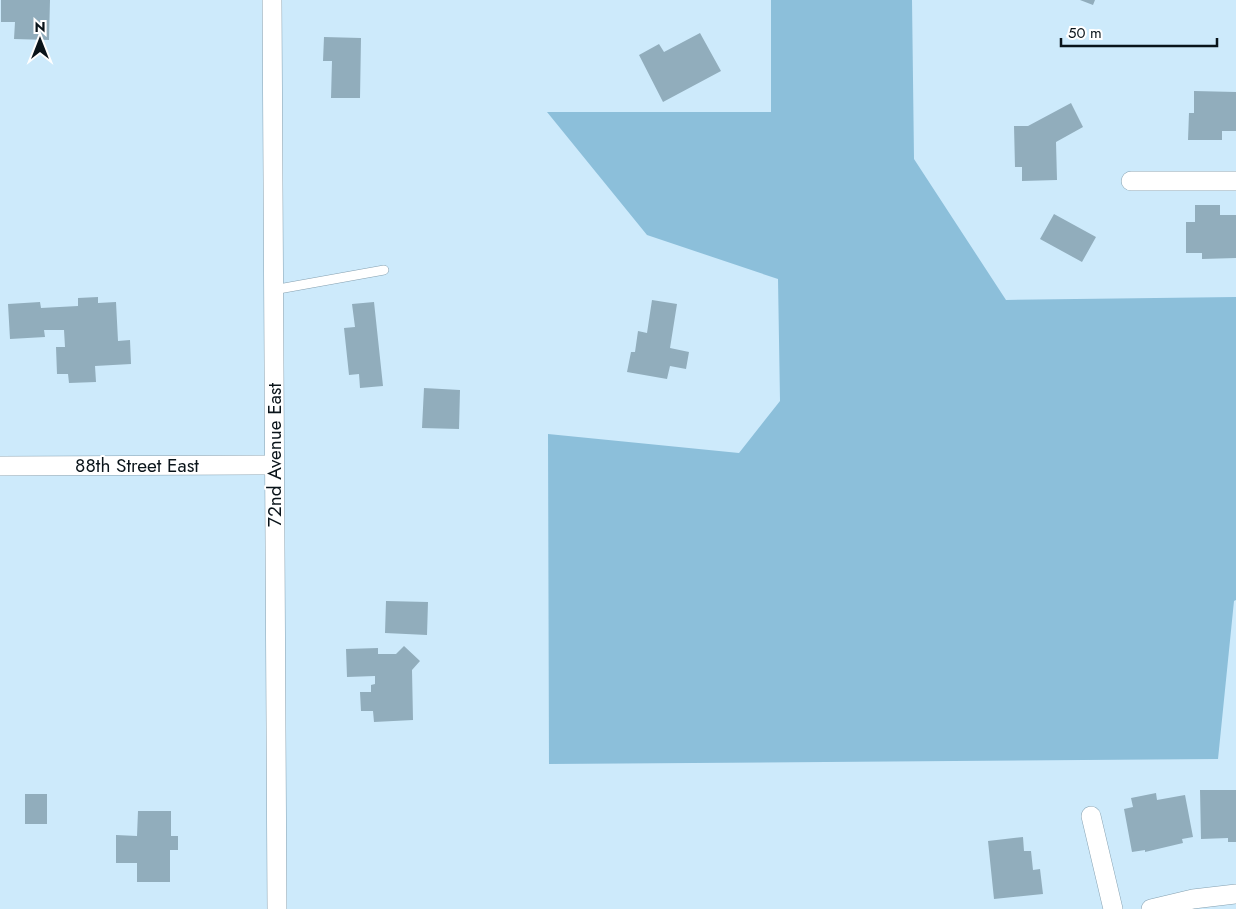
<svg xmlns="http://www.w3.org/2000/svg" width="1236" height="909" font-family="Jost,sans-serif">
	<rect width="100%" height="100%" fill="#cdeafb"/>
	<path fill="#8cbfda" d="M771 0H912L914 159 1006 300 1236 297V600L1234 601 1218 759 549 764 548 434 739 453 780 401 778 279 647 235 547 112H771Z"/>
	<path fill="#91adbc" d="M1 0H50L49 40 14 39 15 22H1Z
		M1080 0H1095L1093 5Z
		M700 33 721 71 663 102 639 55 659 44 664 52Z
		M324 37 361 38 360 98H331L332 61H323Z
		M1194 91 1236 92V131H1222V140H1188L1189 113H1194Z
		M1071 103 1083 127 1056 142 1057 180 1022 181V167H1015L1014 126H1028Z
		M1195 205H1220V215H1236V258L1202 259V253H1186V222H1195Z
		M1054 214 1096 237 1082 262 1040 239Z
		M98 297V303L116 302 118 341 130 340 131 364 95 366 96 382 69 383 68 374H57L56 347H65L64 330H44L45 337 10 339 8 304 40 302 41 308 78 306V298Z
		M652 300 677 304 670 348 689 352 686 369 670 366 667 379 627 372 631 352H635L638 331 647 333Z
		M374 302 383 386 360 388 359 374 349 375 344 328 355 327 352 304Z
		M424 388 460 390 459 429 422 428Z
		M386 601 428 602 427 635 385 633Z
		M404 646 420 661 412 670 413 720 374 722 373 711H361L360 692H371V685L375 684V676L347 677 346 649 378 648V654H396Z
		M1200 790H1236V842H1228V838L1201 839Z
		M1156 793 1157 800 1185 795 1193 837 1182 839 1183 843 1145 852V850L1132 852 1124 809 1133 807 1131 798Z
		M25 794H47V824H25Z
		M138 811H171V836H178V850H170V882H137V863H116V835L137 836Z
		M1023 837 1024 851H1031L1033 870 1040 869 1043 894 994 899 988 841Z"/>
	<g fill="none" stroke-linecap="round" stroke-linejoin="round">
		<defs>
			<path id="service" d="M273 290 384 270"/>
			<path id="minor" d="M272 0 277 909
				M1131 181H1236
				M0 466 274 465
				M1091 816 1113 909
				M1151 909 1193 899 1236 894"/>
		</defs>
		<use href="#service" stroke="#85a0b0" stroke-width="10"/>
		<use href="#minor" stroke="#85a0b0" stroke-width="20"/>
		<use href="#service" stroke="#fff" stroke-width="9"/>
		<use href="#minor" stroke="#fff" stroke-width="19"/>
	</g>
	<g text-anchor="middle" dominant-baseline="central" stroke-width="4" stroke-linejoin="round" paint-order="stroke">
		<g font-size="19" fill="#0a141a" stroke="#fff">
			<text transform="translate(274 455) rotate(-90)">72nd Avenue East</text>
			<text x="137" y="465">88th Street East</text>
		</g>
	</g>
	<g transform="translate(40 40)" stroke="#ffffff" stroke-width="4" paint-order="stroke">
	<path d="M0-4L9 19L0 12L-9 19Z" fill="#0a141a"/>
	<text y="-8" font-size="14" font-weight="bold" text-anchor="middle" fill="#0a141a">N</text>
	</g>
	<path d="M1061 38v8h156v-8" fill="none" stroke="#0a141a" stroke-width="2.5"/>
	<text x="1068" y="38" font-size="15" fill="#0a141a" stroke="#ffffff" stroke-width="4" paint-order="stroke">50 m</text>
</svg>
